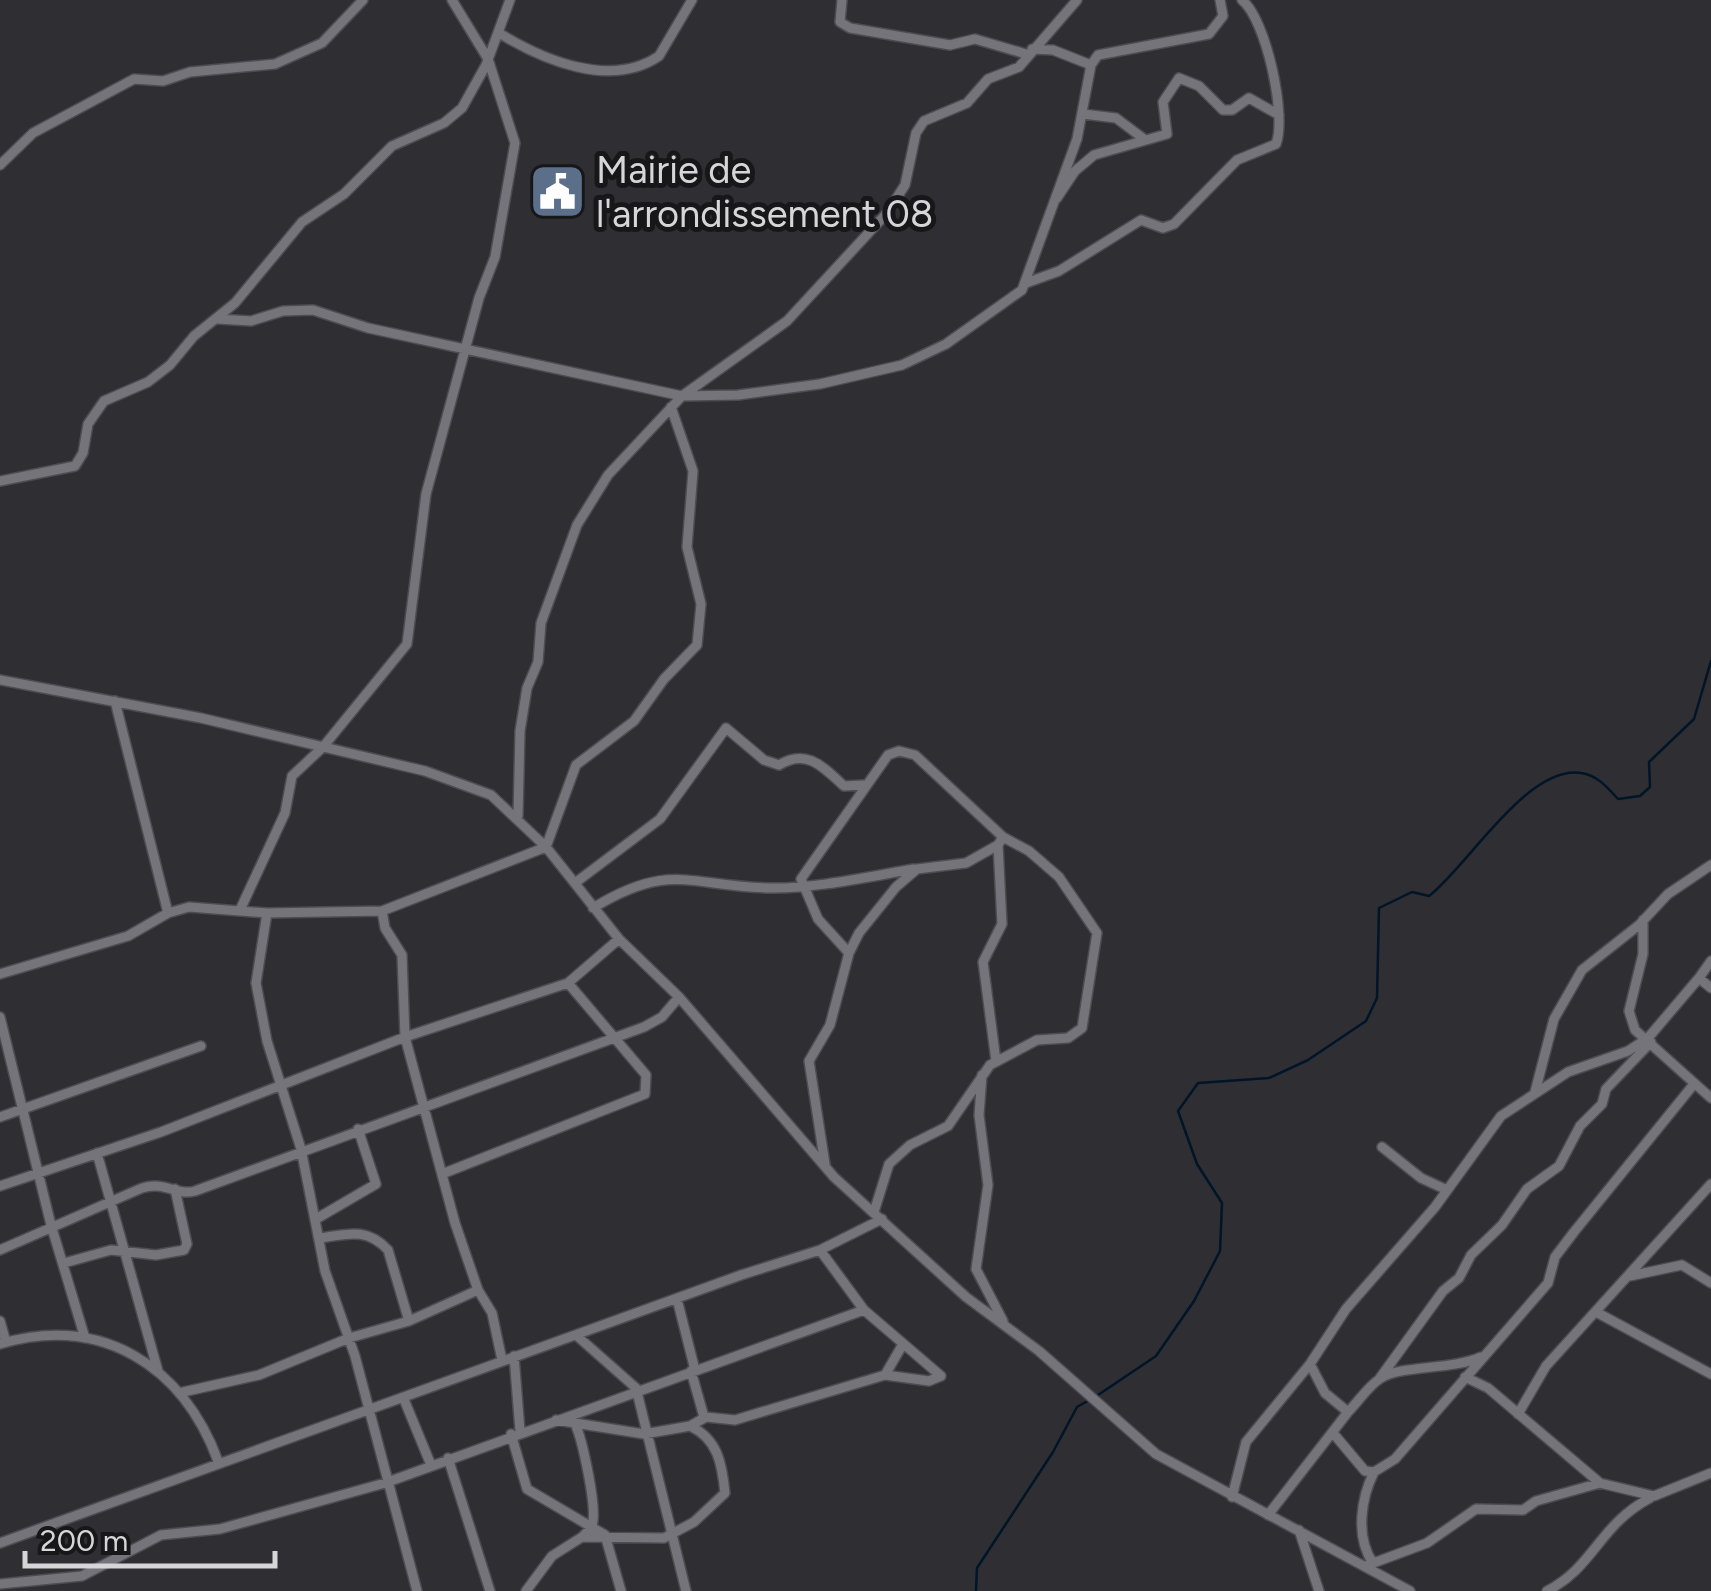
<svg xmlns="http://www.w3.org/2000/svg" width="1711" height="1591" font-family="Figtree,sans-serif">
	<rect width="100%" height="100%" fill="#2f2e33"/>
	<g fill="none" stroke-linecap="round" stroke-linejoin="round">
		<path stroke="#001528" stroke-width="2.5" d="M1098 1395 1156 1356 1194 1301 1220 1251 1222 1203 1197 1164 1178 1111 1198 1083 1269 1078 1308 1060 1366 1021 1377 998 1379 908 1412 892 1429 896C1468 866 1527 765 1581 773 1597 775 1607 787 1618 799L1640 796 1650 787 1649 762 1694 719 1711 661
			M976 1591 977 1568 1053 1452 1077 1407 1091 1399"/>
		<defs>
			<path id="minor" d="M842 0 840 22 850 28 950 45 975 39 1026 54
				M499 33C543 60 611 89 659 56L692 0
				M1032 49 1053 50 1091 65
				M1083 114 1116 118 1144 139
				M0 165 33 133 134 79 163 81 190 72 275 64 322 43 363 0
				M1057 198 1075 171 1094 155 1167 134 1163 102 1179 78 1199 86 1223 110H1232L1249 98 1279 115
				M1026 283 1059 271 1141 220 1163 228 1174 224 1237 160 1276 144C1287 116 1266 19 1242 0
				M218 319 251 321 283 311 313 310 368 328 682 396 738 395 820 384 902 365 946 344 1022 290 1077 139 1091 65 1098 55 1209 34 1223 16 1220 0
				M0 481 75 466 83 453 88 424 104 401 148 382 170 365 194 336 235 303 302 222 344 194 392 146 444 123 462 108 486 65 510 0
				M0 680 201 718 425 771 491 795 546 847 619 939 679 997 834 1177 966 1297 1039 1351 1156 1454 1410 1591
				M115 701 168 913
				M518 816 520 731 527 688 538 662 541 623 577 525 608 475 682 396 787 321 887 213 905 185 916 133 924 121 967 103 988 79 1019 67 1077 0
				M575 883 660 819 726 728 764 760 779 765C807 748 823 767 844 786L863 785
				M593 908C670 861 689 886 770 888 813 889 872 876 914 869
				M240 910 285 813 292 776 323 747 407 644 426 494 479 298 495 257 515 143 488 59 452 0
				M382 911 267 913 256 983 267 1041 301 1149 325 1271 355 1356 417 1591
				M1643 920V954L1629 1011 1635 1030 1711 1098
				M849 953 818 919 801 879 888 755 899 751 915 755 1003 837 1029 851 1059 877 1097 933 1082 1028 1068 1038 1037 1040 990 1065 948 1126 910 1145 889 1164 874 1212
				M0 974 128 936 168 913 189 907 267 913
				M1699 978 1711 961
				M0 1017 51 1225 85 1338
				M996 1061 983 962 1002 924 998 845
				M982 1075 979 1115 988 1185 976 1269 1003 1321
				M1535 1092 1554 1019 1582 970 1639 925 1668 894 1711 865
				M0 1117 201 1046
				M1382 1147 1421 1178 1447 1190
				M97 1153 158 1371
				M825 1164 809 1061 830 1025 849 953 859 933 896 887 917 869 966 863 998 845 1003 837
				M442 1174 645 1094 646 1075 568 983
				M0 1186 161 1132 405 1037 568 983 619 939
				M316 1219 376 1184 358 1129
				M320 1238C347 1234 367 1227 388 1250L409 1321
				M0 1250 142 1188C166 1181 176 1196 195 1191L644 1027 662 1017 679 997
				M820 1250 864 1310 941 1376 929 1381 885 1375
				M64 1263 111 1250 156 1255 184 1250 187 1244 175 1189
				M1630 1276 1682 1265 1711 1283
				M677 1299 695 1370
				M1596 1312 1711 1374
				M0 1321 6 1342
				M576 1335 636 1388 686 1591
				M0 1344C102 1314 183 1366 218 1461
				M514 1356 520 1431
				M502 1360 492 1313 478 1290 455 1223 405 1037 402 955 385 928 382 911 546 847 576 765 634 721 664 679 697 645 701 604 687 547 693 471 671 407
				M691 1371 704 1417
				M1465 1377 1488 1388 1600 1483
				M1380 1378 1443 1291 1459 1278 1471 1255 1502 1225 1527 1189 1559 1166 1580 1126 1602 1104 1606 1089 1651 1042
				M183 1392 259 1375 349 1338 409 1321 478 1290
				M403 1397 431 1465
				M1348 1412C1359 1401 1368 1386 1381 1378 1402 1365 1451 1370 1481 1357
				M1518 1414 1546 1366 1711 1184
				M556 1420 644 1434 690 1426 706 1417 735 1420 885 1375 903 1344
				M575 1424C582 1438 598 1510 592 1525 590 1530 586 1533 582 1537
				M1333 1433 1365 1471 1374 1472 1395 1459 1548 1283 1555 1257 1574 1232 1694 1084
				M511 1434 527 1489 605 1535 621 1591
				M448 1458 490 1591
				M1232 1497 1246 1442 1310 1364 1346 1309 1435 1207 1501 1116 1568 1072 1628 1051 1648 1038 1699 978 1711 988
				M1268 1515 1348 1412 1325 1393 1310 1364
				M1299 1530 1319 1591
				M0 1543 741 1275 820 1250 882 1219
				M1373 1563C1355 1537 1361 1498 1374 1472
				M1368 1565 1427 1543 1476 1509 1523 1510 1536 1501 1600 1483 1654 1496 1711 1473
				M0 1584 82 1576 161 1535 220 1529 385 1483 864 1310
				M526 1591 552 1556 582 1537 664 1538 694 1522 725 1493C722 1464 718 1439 690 1426
				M1547 1591C1594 1567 1599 1525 1650 1498"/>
		</defs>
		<use href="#minor" stroke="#4d4c50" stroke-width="12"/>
		<use href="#minor" stroke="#75747a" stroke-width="9"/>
	</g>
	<defs>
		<symbol id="civic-square" viewBox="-11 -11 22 22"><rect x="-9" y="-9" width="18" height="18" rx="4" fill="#5c6f8a" stroke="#171719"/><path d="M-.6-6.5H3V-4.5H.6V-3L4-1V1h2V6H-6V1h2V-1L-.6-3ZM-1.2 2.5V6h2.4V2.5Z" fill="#fff"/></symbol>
	</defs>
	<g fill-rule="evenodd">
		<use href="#civic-square" x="526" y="160" width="63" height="63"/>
	</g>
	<g text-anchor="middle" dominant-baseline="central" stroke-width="10" stroke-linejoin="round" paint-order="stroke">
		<g font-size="38" fill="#d6d5d8" stroke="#171719" text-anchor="start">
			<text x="596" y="170">Mairie de<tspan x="596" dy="44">l'arrondissement 08</tspan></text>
		</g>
	</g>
	<path d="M25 1551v15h250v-15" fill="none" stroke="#d6d5d8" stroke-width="5"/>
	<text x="40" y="1551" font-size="30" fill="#d6d5d8" stroke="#171719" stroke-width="8" paint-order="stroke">200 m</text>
</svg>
